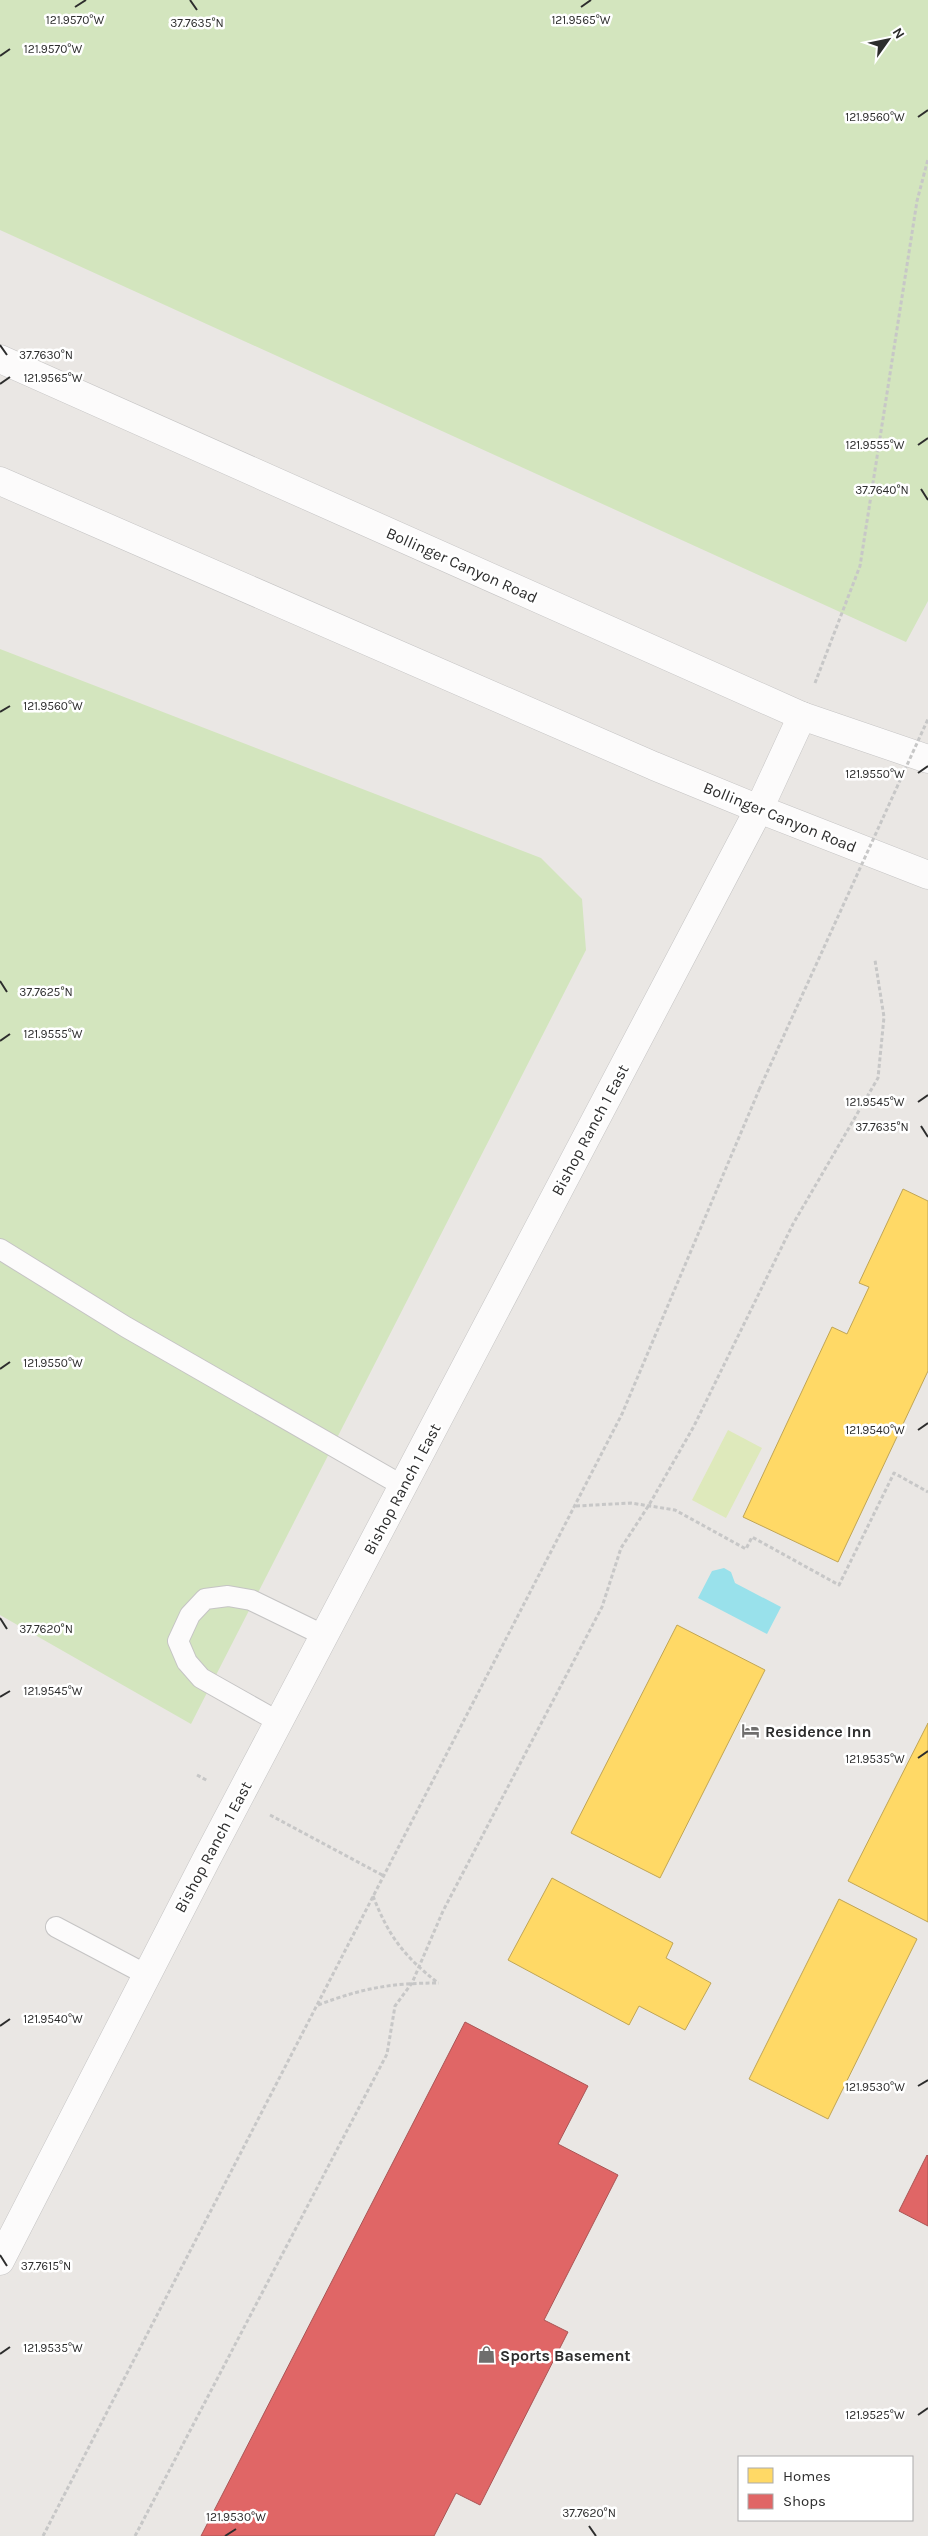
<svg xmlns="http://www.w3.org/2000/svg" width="928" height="2536" font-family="Karla,sans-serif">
	<rect width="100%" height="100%" fill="#eae7e4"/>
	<path fill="#d3e5be" d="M0 0H928V601L906 642 0 230Z
		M0 649 541 858 582 899 586 950 191 1724 0 1615Z"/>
	<path fill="#dee9bb" d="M728 1430 762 1448 726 1518 692 1500Z"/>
	<path fill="#99e1eb" d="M724 1568 731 1572 735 1583 781 1607 767 1634 698 1598 712 1571Z"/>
	<path fill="#ffd966" stroke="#c0a555" d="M903 1189 928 1201V1371L838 1562 743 1517 832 1327 847 1334 869 1287 859 1283Z
		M677 1625 765 1670 660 1878 571 1833Z
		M928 1723V1922L848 1881Z
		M552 1878 673 1943 666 1958 711 1983 685 2030 639 2006 629 2025 508 1960Z
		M839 1899 917 1939 828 2119 749 2079Z"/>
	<path fill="#e06666" stroke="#a55" d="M465 2022 588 2086 558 2144 618 2175 544 2320 568 2332 480 2505 456 2493 434 2536H201Z
		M927 2155 928 2156V2226L899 2211Z"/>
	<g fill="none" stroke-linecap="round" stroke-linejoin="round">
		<defs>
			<path id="service" d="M0 1249 126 1327 403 1486
				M279 1722 201 1678 187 1662 178 1641 190 1615 205 1599 228 1596 251 1600 325 1636
				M56 1927 147 1975"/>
			<path id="minor" d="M0 2261 206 1860 759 809 802 716"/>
			<path id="secondary" d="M0 359 802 716 928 759
				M0 481 654 766 759 809 928 875"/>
		</defs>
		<use href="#service" stroke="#c5c4c4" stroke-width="22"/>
		<use href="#minor" stroke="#c5c4c4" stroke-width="29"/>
		<use href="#secondary" stroke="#c5c4c4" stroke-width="29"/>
		<path stroke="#c7c7c7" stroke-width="3" stroke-dasharray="4 2.5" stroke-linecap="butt" d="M815 683 860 566 917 201 928 159
			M576 1506 631 1503 675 1510 746 1549 752 1537 839 1585 894 1473 928 1492
			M197 1775 208 1781
			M270 1815 384 1876
			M373 1896C389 1937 404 1956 438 1983
			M318 2005C363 1988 391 1983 439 1983
			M43 2536 622 1414 759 1090
			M135 2536 387 2054 395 2006 412 1983 443 1911 602 1607 621 1548 649 1505 694 1426 793 1224 878 1078 884 1017 875 960"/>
		<use href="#service" stroke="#fcfbfb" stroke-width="20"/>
		<use href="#minor" stroke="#fcfbfb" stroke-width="28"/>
		<use href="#secondary" stroke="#fcfbfb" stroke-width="28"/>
		<path stroke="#c7c7c7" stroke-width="3" stroke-dasharray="4 2.5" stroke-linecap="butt" d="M759 1090 928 719"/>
	</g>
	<path fill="none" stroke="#2d2d2d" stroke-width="2" d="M190 0 197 10M75 7 86 0M581 7 591 0M0 56 10 49M918 117 928 110M0 345 7 355M0 384 10 377M918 445 928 438M921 489 928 500M0 712 10 706M918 773 928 766M0 981 7 992M0 1041 10 1034M918 1102 928 1095M921 1126 928 1137M0 1369 10 1362M918 1430 928 1423M0 1618 7 1629M0 1697 10 1691M918 1758 928 1751M0 2026 10 2019M918 2086 928 2080M0 2255 7 2266M0 2354 10 2347M918 2415 928 2408M589 2526 596 2536M225 2536 236 2529"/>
	<defs>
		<symbol id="hotel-bare" viewBox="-9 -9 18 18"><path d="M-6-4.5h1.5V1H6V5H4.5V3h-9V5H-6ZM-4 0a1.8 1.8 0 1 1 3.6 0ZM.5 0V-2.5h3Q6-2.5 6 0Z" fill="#6f6e6d" stroke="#fff" stroke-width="2.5" paint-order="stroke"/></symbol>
		<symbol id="shop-bare" viewBox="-9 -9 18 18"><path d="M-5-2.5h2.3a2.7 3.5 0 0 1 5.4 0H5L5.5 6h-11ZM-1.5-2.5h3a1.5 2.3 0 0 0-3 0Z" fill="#6f6e6d" stroke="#fff" stroke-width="2.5" paint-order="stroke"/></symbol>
	</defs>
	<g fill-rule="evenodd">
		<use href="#hotel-bare" x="738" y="1718" width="25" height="25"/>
		<use href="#shop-bare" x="474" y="2342" width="25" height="25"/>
	</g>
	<g text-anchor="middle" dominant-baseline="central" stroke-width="5" stroke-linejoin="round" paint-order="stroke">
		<g font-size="16" fill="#2d2d2d" stroke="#fff">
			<text transform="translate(462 565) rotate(24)">Bollinger Canyon Road</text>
			<text transform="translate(780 817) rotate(22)">Bollinger Canyon Road</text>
			<text transform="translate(590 1130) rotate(-62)">Bishop Ranch 1 East</text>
			<text transform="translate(402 1489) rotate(-62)">Bishop Ranch 1 East</text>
			<text transform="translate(213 1847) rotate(-62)">Bishop Ranch 1 East</text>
		</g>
		<g font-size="16" font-weight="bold" fill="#2d2d2d" stroke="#fff" text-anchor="start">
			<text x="765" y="1731">Residence Inn</text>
			<text x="500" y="2355">Sports Basement</text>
		</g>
	</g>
	<g font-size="12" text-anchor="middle" fill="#2d2d2d" stroke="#fff" stroke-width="5" stroke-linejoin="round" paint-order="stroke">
		<text x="75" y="24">121.9570°W</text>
		<text x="581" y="24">121.9565°W</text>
		<text x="197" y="27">37.7635°N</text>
		<text x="53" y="53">121.9570°W</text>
		<text x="875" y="121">121.9560°W</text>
		<text x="46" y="359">37.7630°N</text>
		<text x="53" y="382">121.9565°W</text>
		<text x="875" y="449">121.9555°W</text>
		<text x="882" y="494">37.7640°N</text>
		<text x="53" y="710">121.9560°W</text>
		<text x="875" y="778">121.9550°W</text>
		<text x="46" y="996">37.7625°N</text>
		<text x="53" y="1038">121.9555°W</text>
		<text x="875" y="1106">121.9545°W</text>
		<text x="882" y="1131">37.7635°N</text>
		<text x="53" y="1367">121.9550°W</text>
		<text x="875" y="1434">121.9540°W</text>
		<text x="46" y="1633">37.7620°N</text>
		<text x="53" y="1695">121.9545°W</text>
		<text x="875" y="1763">121.9535°W</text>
		<text x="53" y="2023">121.9540°W</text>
		<text x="875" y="2091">121.9530°W</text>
		<text x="46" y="2270">37.7615°N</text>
		<text x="53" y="2352">121.9535°W</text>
		<text x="875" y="2419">121.9525°W</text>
		<text x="589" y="2517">37.7620°N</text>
		<text x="236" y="2521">121.9530°W</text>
	</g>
	<rect x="738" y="2456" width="175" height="65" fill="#ffffff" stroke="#ababab"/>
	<rect x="748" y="2468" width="25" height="15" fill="#ffd966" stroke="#ababab"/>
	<text x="783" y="2481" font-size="15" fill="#2d2d2d">Homes</text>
	<rect x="748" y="2494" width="25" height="15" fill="#e06666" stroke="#ababab"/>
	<text x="783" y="2506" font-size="15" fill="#2d2d2d">Shops</text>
	<g transform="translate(888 40) rotate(57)" stroke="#ffffff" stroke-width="4" paint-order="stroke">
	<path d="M0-4L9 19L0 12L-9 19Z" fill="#2d2d2d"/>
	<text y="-8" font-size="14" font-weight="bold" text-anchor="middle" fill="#2d2d2d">N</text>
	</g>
</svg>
